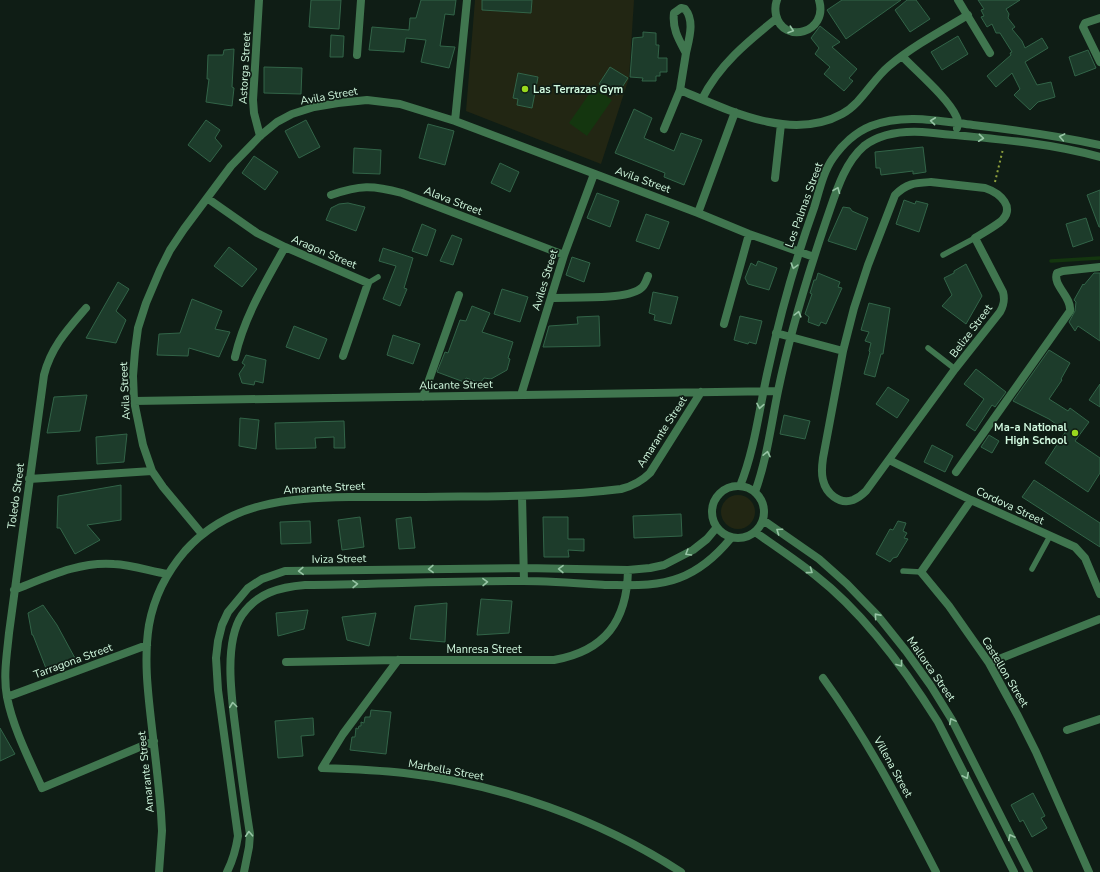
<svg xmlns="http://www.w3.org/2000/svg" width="1100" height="872" font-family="'Nunito Sans',sans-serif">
	<rect width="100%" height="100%" fill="#0f1d15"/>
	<path fill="#222613" d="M475 0H634L629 78 601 164 466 111Z
		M721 512a17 17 0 1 1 34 0a17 17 0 1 1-34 0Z"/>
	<path fill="#14360f" d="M594 87 612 100 587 136 569 123Z"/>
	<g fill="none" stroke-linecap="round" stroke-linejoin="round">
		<path stroke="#14360f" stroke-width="3.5" d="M1051 261 1100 258"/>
	</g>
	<path fill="#1d3c2b" stroke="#326448" d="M311 0H341L339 29 309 27Z
		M421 0H456L454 15 445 14 440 46 455 47 449 68 421 62 426 40 406 38 404 52 369 50 372 27 409 30 410 18H416Z
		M482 0H532L531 13 482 10Z
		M842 0H901L846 39 827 10Z
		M907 0H916L930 19 910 32 895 10Z
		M978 0H1020L1006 9 1009 14 1008 18 1015 27 1012 29 1022 41 1025 48 1042 38 1048 48 1025 62 1037 85 1051 82 1055 97 1038 102 1030 110 1014 95 1020 89 1012 73 996 87 987 76 1011 55 1010 53 1012 52 1000 33H996L992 24 987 27 981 17 984 16 981 10 984 9Z
		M820 26 840 42 832 47 857 69 849 78 853 81 844 91 824 74 830 67 815 54 819 48 811 38Z
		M643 32 656 33V45H659L658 58H667V72H660V76H656V81H642L643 78 630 77 633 38 643 37Z
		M331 35 344 36 343 57H330Z
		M958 36 968 54 942 70 931 52Z
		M234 49 232 87 234 88 232 106 206 102 209 79H207L208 55H223L224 50Z
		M1088 50 1096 68 1075 76 1069 57Z
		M264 67 302 68 301 94 264 93Z
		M610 67 628 78 617 95 599 84Z
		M518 73 538 77 532 108 517 105 518 99 513 98Z
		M634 109 652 118 644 138 674 151 681 133 702 140 684 185 664 177 665 173 615 153Z
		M206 120 220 130 215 138 222 146 210 162 188 145Z
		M306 120 320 147 299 158 285 131Z
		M428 124 454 131 445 165 419 158Z
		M923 147 926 172 913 174V171L881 175 880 168H876L875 152Z
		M354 148 381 150 380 174 353 173Z
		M254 156 278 172 265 190 242 173Z
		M500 163 519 172 510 192 491 183Z
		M1100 190V227H1099L1087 195Z
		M597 193 619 201 610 227 587 218Z
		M904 200 915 204 916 201 928 204 919 232 896 224Z
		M348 203 365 207 356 231 326 220 331 208 339 204Z
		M843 207 850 208 852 211 868 218 856 250 828 241Z
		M646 214 669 222 659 249 636 241Z
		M1086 218 1093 240 1073 247 1066 224Z
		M422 224 436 230 427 256 412 251Z
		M452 235 462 239 453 265 440 261Z
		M229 247 257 269 242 287 214 266Z
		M383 248 413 258 404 288 407 289 400 306 383 299 396 266 379 261Z
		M572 257 590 263 584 282 566 275Z
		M758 261 777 268 769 290 748 284 745 278 751 263 756 266Z
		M966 264 982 296 966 324 942 306 952 295 944 278 954 273V271Z
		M818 273 840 282 838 287 842 288 826 324 821 322 819 326 808 322 809 317 805 314 812 294 810 293 814 280H816Z
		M1094 273H1100V341L1078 326 1075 331 1069 322 1075 311 1076 302 1074 300 1083 284 1084 285Z
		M118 282 129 289 116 311 126 320 116 343 86 338Z
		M502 289 528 297 520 322 494 314Z
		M653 292 678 297 671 324 654 320 655 315 649 313Z
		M192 299 222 311 215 329 230 332 219 357 189 348 188 356 157 355 159 334 180 333Z
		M869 303 890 308 883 354H881L875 377 864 374 870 352 869 351 871 343 865 341 869 332 861 330Z
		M472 306 490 313 482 332 513 342 508 358 510 359 507 370 491 379 484 378 480 383 466 378 464 382 437 372 445 352 448 353 460 320 466 321Z
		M599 316 600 346 543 347 549 326 578 324 577 317Z
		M740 316 762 321 756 344 749 342 748 344 734 340Z
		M294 326 327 339 319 359 286 347Z
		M393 335 420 344 413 364 387 355Z
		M1049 350 1070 363 1061 379 1062 380 1049 399 1068 411 1070 408 1089 422 1075 441 1100 458V473L1088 492 1045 463 1066 431 1049 419 1013 401Z
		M246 355 266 360 263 383 255 381 254 385 242 383 239 374 245 365 242 363Z
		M976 369 1006 392 995 407 992 405 975 431 966 425 984 399 964 384Z
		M1100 384V407L1089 400Z
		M888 387 909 400 897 418 876 404Z
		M87 395 80 431 47 433 54 397Z
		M784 415 810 421 805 439 780 434Z
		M240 418 259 420 256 449 239 446Z
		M344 421 345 448H334V437L315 438 316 448 276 449 275 423Z
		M127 434 124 462 97 464 96 437Z
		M989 435 999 441 992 453 981 447Z
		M932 445 953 456 945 472 924 462Z
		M1034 480 1100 523V547L1022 497Z
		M121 485V520L87 525 100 540 75 554 60 528H57L58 496Z
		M681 514 682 536 634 538 633 516Z
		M360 517 364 547 342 550 338 520Z
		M411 517 415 548 399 549 396 519Z
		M543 517H568V539H584V551L568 550 569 557H544Z
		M310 521 311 543 281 544 280 522Z
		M898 521 906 523 903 531 907 533 904 538 908 539 897 557 893 558 890 562 876 554 890 529 893 530Z
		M481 599 512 601 509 633 477 635Z
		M447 603 445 642 410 639 415 606Z
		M43 605 57 625 76 660 47 671 33 635H32L28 613Z
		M308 610 304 629 278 636 276 613Z
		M376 613 369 646 347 640 342 617Z
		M371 710 391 712 386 754 350 750 352 737H355L356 728 358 729 359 726H361V722L364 723 365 717H370Z
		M313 718 314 735 301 736 303 756 278 758 275 721Z
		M0 728 15 754 0 761Z
		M1033 793 1045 816 1041 818 1047 828 1032 837 1023 820 1020 822 1011 805Z"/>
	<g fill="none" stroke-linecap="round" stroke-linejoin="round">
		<path stroke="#8fa13d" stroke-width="2" stroke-dasharray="2 3" stroke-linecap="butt" d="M995 182 1003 149"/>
		<path stroke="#40764f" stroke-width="5.5" d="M943 255 975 238
			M368 283 378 277
			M928 348 955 369
			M1032 569 1050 536
			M903 571 921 572"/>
		<path stroke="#40764f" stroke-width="8" d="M259 0 253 100 254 113 260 136
			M777 0C775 5 775 10 776 15 783 45 829 33 819 0
			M958 0 990 53
			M681 8 685 9C695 21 689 39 686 53 679 40 672 29 674 13Z
			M1100 18 1085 23 1083 27 1100 62
			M357 55 361 0
			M902 56C916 71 948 98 956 116 958 119 958 124 957 128
			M680 90C728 110 791 142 842 114 862 103 872 80 889 66 913 46 941 31 968 15
			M702 99C719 65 747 42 777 18
			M455 121 467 0
			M664 129 680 90 686 53
			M775 178 781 124
			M931 182 985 188C1000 193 1017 208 1000 222 992 228 983 233 975 238L1003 292C1005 300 1004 305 1000 312L955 369 866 491C862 495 858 498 853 500 839 505 826 493 823 480 821 473 822 465 823 458L843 351 854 308 868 265 895 195C907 183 915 183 931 182Z
			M331 195C360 185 372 185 402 193L564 255
			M207 198 257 233 285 247 368 283 343 356
			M698 213 735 112
			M551 298C572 297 625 300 640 289 645 286 646 281 648 276
			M86 308C68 329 51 347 44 375L9 633C7 654 3 676 7 697 13 728 29 759 42 788L154 741
			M724 324 749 234
			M776 333 843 351
			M235 357C244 317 265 283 285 247
			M521 395 564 255 594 174
			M423 397 459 295
			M134 401 778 391
			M889 460 971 500 1075 547 1085 558 1100 594
			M956 472 1070 311C1072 297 1052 285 1057 273L1063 271 1100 267
			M29 479 152 471
			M712 512a26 26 0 1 1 52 0a26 26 0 1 1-52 0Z
			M740 486C755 449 759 409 768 370 780 315 795 261 814 208 819 192 823 172 833 158 842 145 856 132 871 126 903 113 940 121 973 125 1016 130 1058 136 1100 145
			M755 492C767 459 771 425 778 391 790 333 807 277 826 221 835 196 843 164 864 146 881 133 902 131 922 132 982 138 1042 141 1100 157
			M522 496 524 581
			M971 500 921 572 949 606 989 663 1018 716 1036 752 1089 872
			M763 520 819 559 847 584 878 616 906 651 931 686 952 720 1029 872
			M755 532C775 546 796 560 815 575 865 614 905 669 938 722L1014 872
			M202 534 163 487 152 471 143 445 134 401 133 376 135 351 138 328 146 303 160 270 170 250 184 229 231 166 260 136 277 122 292 114 314 107 338 103 367 100 400 104 455 121 698 213 749 234 814 257
			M14 590C45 578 79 561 114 564 132 565 150 571 168 574
			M398 660 343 734 322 768C350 769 377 770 404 773 501 784 599 819 681 872
			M286 662 398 660H554C605 651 627 621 628 570
			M989 663 1100 619
			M823 678C868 740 901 804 936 872
			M7 697 147 645
			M1067 730 1100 719
			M159 872 162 831 161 813C159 788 156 762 153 737 149 701 143 662 149 625 154 597 167 572 185 551 229 502 287 498 349 497 374 497 400 497 425 497 490 496 556 497 621 489 633 486 641 482 650 473L701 392
			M227 872C233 860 236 849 238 836L218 690 216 658 218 641 222 625 228 612 248 588 262 579 285 571 524 568 628 570 650 568 664 565 693 550 707 539 717 527
			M244 872 249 847 250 834C245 803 241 772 237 741 233 707 222 645 242 615 257 593 280 587 305 585 378 584 450 581 523 581 550 581 577 583 605 585 629 585 656 587 679 578 701 570 717 555 731 538"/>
	</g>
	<defs><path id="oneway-chevron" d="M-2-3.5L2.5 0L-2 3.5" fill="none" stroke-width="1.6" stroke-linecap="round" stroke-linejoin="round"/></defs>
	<g stroke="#97c5a5">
		<use href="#oneway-chevron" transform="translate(791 30) rotate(18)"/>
		<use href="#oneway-chevron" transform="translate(933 121) rotate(-174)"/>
		<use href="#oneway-chevron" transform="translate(1062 137) rotate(-169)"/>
		<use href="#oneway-chevron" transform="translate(981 138) rotate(6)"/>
		<use href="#oneway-chevron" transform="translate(837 190) rotate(-68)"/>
		<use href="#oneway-chevron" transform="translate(794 266) rotate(106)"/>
		<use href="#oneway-chevron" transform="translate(798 314) rotate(-75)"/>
		<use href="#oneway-chevron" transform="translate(760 406) rotate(100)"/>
		<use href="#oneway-chevron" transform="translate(767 454) rotate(-78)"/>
		<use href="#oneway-chevron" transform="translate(779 531) rotate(-145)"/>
		<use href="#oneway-chevron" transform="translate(688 553) rotate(149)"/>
		<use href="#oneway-chevron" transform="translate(431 569) rotate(179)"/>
		<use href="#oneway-chevron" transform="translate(561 569) rotate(-179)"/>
		<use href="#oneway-chevron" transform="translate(301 571) rotate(178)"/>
		<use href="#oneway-chevron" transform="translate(810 571) rotate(36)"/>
		<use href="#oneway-chevron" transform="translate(485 582) rotate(-1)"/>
		<use href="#oneway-chevron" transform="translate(355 584) rotate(-1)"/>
		<use href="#oneway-chevron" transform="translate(877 616) rotate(-131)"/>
		<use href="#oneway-chevron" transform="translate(900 664) rotate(54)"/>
		<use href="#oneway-chevron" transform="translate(233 705) rotate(-97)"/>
		<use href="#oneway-chevron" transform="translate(952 721) rotate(-118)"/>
		<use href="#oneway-chevron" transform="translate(966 776) rotate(63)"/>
		<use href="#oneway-chevron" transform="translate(249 834) rotate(-93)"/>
		<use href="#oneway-chevron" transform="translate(1011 837) rotate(-117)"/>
	</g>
	<g fill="#99d81d" stroke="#0f1d15" stroke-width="1.5">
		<circle cx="525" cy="89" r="4"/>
		<circle cx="1075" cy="433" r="4"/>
	</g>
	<g text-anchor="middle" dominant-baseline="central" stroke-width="3.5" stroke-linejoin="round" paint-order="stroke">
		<g font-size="11" fill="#d1f9df" stroke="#0f1d15">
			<text transform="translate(245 68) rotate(-87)">Astorga Street</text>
			<text transform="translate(329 96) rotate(-10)">Avila Street</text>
			<text transform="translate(643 180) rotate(20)">Avila Street</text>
			<text transform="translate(453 201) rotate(21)">Alava Street</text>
			<text transform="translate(804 205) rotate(-70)">Los Palmas Street</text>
			<text transform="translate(324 252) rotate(23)">Aragon Street</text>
			<text transform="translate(545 280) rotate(-73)">Aviles Street</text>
			<text transform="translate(971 331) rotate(-53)">Belize Street</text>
			<text transform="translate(456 385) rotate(-1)">Alicante Street</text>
			<text transform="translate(125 391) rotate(-93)">Avila Street</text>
			<text transform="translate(662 432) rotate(-57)">Amarante Street</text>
			<text transform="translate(324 488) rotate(-3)">Amarante Street</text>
			<text transform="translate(16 496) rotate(-82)">Toledo Street</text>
			<text transform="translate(1010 506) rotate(25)">Cordova Street</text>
			<text transform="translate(339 559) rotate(-1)">Iviza Street</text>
			<text x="484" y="649">Manresa Street</text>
			<text transform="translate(73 661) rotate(-20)">Tarragona Street</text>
			<text transform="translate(931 669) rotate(55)">Mallorca Street</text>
			<text transform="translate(1005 672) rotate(59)">Castellon Street</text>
			<text transform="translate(893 767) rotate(61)">Villena Street</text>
			<text transform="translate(446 770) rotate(10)">Marbella Street</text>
			<text transform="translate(146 772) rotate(-96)">Amarante Street</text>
		</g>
		<g font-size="11" font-weight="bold" fill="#d1f9df" stroke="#0f1d15" text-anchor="start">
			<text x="533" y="89">Las Terrazas Gym</text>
			<text x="1067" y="427" text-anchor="end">Ma-a National<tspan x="1067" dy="13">High School</tspan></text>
		</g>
	</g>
</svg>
